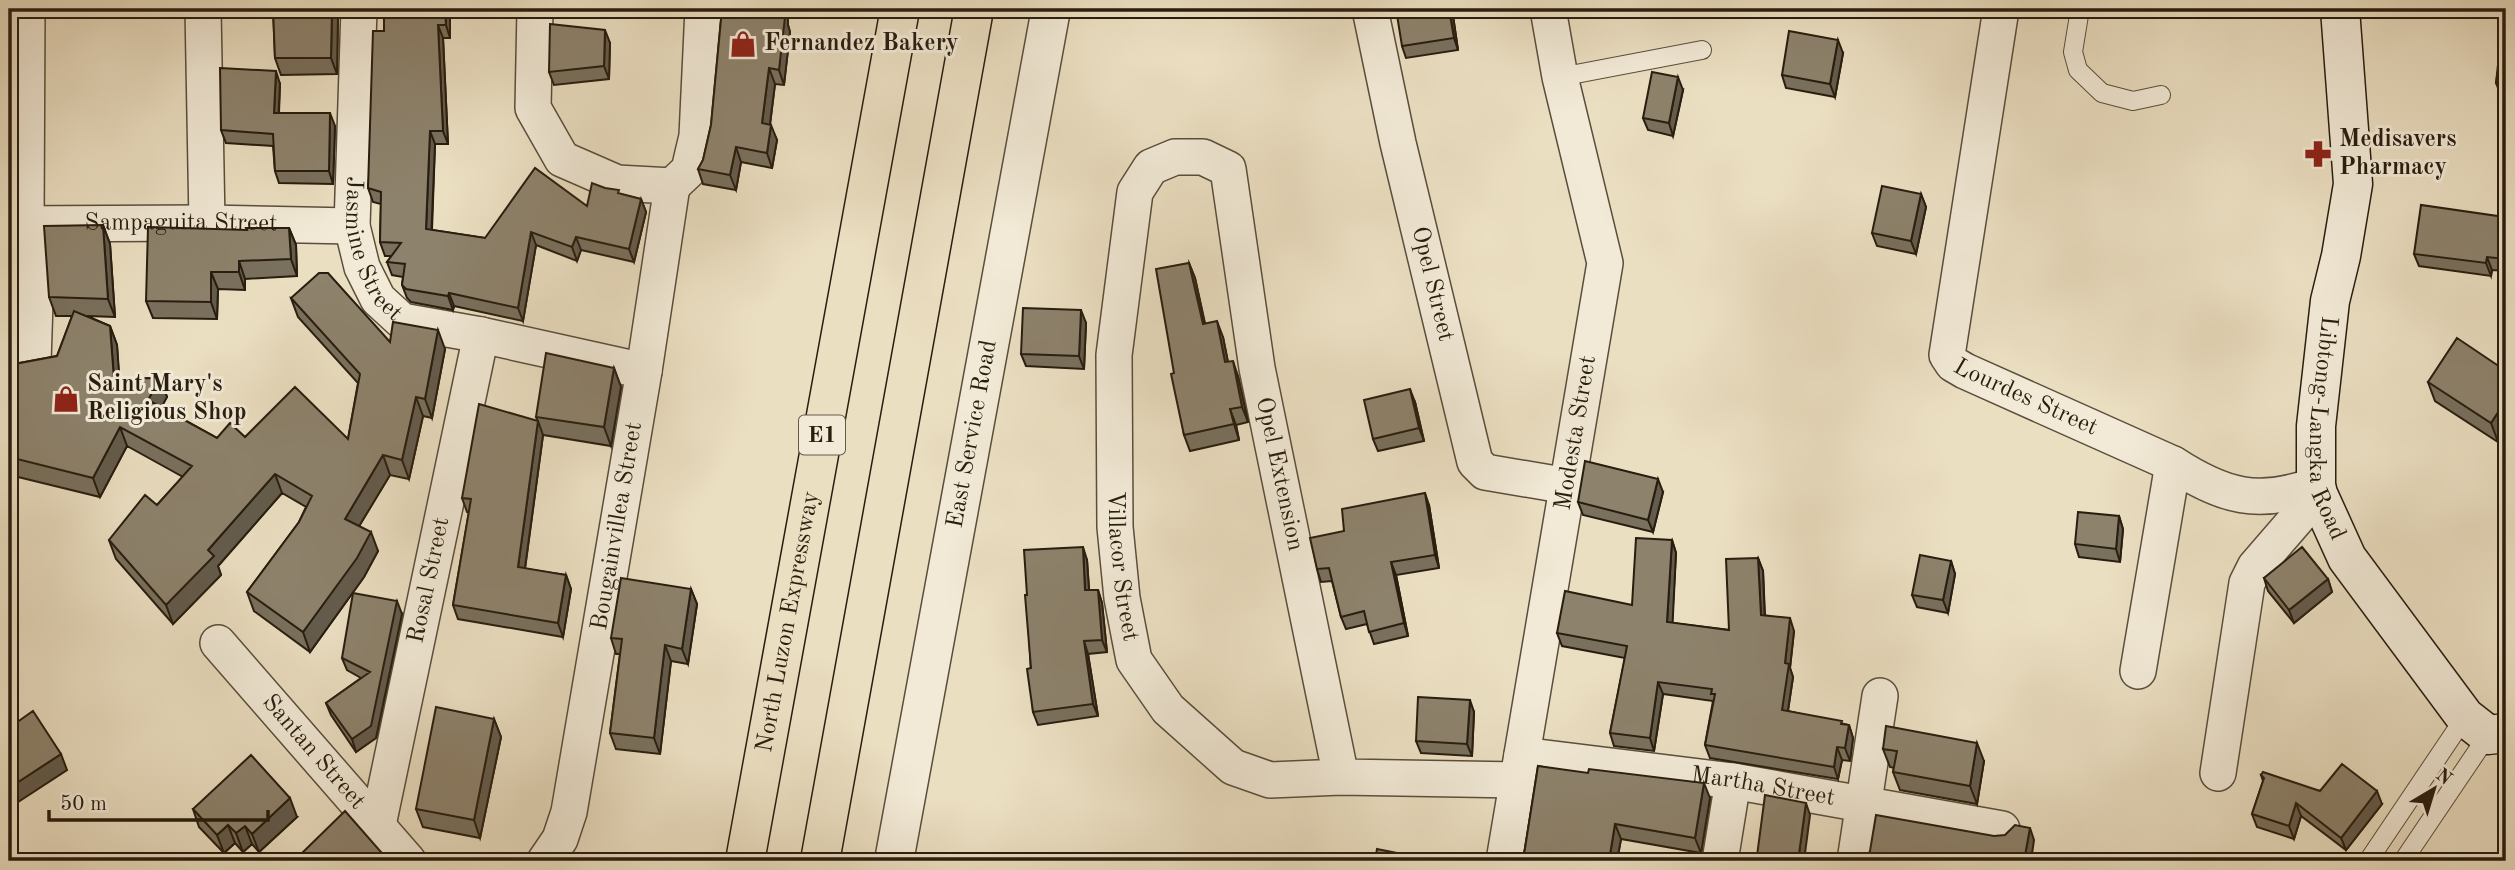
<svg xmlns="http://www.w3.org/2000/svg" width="2515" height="870" font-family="'Old Standard TT',serif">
	<rect width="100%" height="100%" fill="#ebdfc2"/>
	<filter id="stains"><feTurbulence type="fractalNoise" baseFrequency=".00286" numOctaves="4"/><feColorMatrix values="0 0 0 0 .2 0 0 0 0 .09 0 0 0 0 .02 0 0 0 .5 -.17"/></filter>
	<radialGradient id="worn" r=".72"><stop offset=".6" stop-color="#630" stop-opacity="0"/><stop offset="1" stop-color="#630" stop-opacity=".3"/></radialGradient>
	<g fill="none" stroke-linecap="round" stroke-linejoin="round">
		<defs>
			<path id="service" d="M2080 9 2073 52 2078 70 2102 93 2133 101 2161 95
				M1560 77 1702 50
				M2368 861 2465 717
				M2403 861 2488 735"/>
			<g id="minor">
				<path d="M27 9 26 224 35 302 33 362"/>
				<path d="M203 9 207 223"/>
				<path id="s1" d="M359 9 352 226 362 267 378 299 402 321 481 335 644 371"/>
				<path d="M535 9 533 108 562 159 617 183 672 186 689 170 697 136 703 9"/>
				<path id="s2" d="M1370 9 1398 143 1475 462 1485 472 1568 486"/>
				<path id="s3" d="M2001 9 1947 355 1953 364 1965 371 2173 464C2224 497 2258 506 2316 485"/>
				<path id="s4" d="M9 224 207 223 352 226"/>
				<path id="s5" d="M218 643 408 861"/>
				<path d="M2138 671 2173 464"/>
				<path id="s6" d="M1522 755 1733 781 2002 829"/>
				<path d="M2218 773 2247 583 2255 567 2318 494"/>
				<path id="s7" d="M1341 777 1257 368 1228 169 1203 157H1175L1151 167 1135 192 1114 355 1115 527 1122 598 1134 660 1168 709 1233 767 1270 780 1341 777 1519 780"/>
				<path id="s8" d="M378 825 481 335"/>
				<path id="s9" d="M545 861 560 839 569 812 644 371 672 186"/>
				<path id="s10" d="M1504 861 1605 263 1560 77 1548 9"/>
				<path d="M1720 861 1733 781"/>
				<path d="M1855 861 1880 696"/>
			</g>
			<g id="tertiary">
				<path id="s11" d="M894 861 1051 9"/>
			</g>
			<g id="secondary">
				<path id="s12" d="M2340 9 2353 184 2341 256 2330 301 2316 426V485L2318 494 2347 558 2465 717 2488 735 2506 733"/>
			</g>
			<g id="motorway">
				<path id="s13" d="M745 861 900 9"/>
				<path d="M820 861 974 9"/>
			</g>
		</defs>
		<use href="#service" stroke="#594e3c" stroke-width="20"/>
		<use href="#minor" stroke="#594e3c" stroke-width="38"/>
		<use href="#tertiary" stroke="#594e3c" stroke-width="41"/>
		<use href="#secondary" stroke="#281d0f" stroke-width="41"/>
		<use href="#motorway" stroke="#281d0f" stroke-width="41"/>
		<use href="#service" stroke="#f2ead7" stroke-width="18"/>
		<use href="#minor" stroke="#f2ead7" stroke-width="35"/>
		<use href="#tertiary" stroke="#f2ead7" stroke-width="38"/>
		<use href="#secondary" stroke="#f2ead7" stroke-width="38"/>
		<use href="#motorway" stroke="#ebdfc2" stroke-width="38"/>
	</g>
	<path fill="#79705d" stroke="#281d0f" stroke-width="2" d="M273 9H338L337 74 281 75 275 58Z
		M384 9H450V38H443L448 144H435L432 230 485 238 587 206 620 194 641 199 646 212 634 262 581 250 577 261 536 245 523 321 454 306 453 310 411 302 407 298 402 285 403 277 392 275 387 262 392 256H385L380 242 381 204 373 202 368 188 384 31Z
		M722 9H788V25L790 32 784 85 775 84 770 125 777 140 772 168 741 162 736 190 703 184 698 169 703 160 711 125Z
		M1452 9 1458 50 1406 58 1402 46Z
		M2506 20V102L2503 101 2496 83Z
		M610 43 609 79 554 85 549 72Z
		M1843 53 1835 97 1786 88 1782 75Z
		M280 84 279 113 335 126 333 184 279 183 275 171 273 146 226 143 221 130Z
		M1683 90 1673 136 1648 130 1643 118Z
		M1921 194 1926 207 1916 254 1877 246 1872 233Z
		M2506 194V271L2492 270 2491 276 2419 266 2414 254 2498 216Z
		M103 225 110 244 115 317 87 316 110 326 117 345 119 379 160 378 167 397 161 407 217 438 348 439 358 383 298 317 291 298 390 342 445 349 432 418 423 416 409 479 390 475 359 526 378 551 364 577 310 652 254 611 247 592 299 522 306 507 282 493 218 566 221 575 173 624 116 559 109 540 157 505 183 477 127 446 100 497 14 476 9 473V308L14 323 13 361 14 364 57 356 72 316H56L49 297Z
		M289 228 296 245 297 276 245 279V290L218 289 217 319 153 318 146 301 247 230Z
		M1189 263 1195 278 1205 323 1223 337 1228 362 1238 376 1248 422 1236 425 1239 440 1190 451 1184 435 1174 373Z
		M1086 323 1084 369 1026 366 1021 354Z
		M614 368 621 387 611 446 543 435 525 569 566 575 571 589 563 637 458 619 453 605 469 512H467L462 498 538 421 536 417Z
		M2506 371 2498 442 2435 401 2428 382Z
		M1415 402 1424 441 1378 451 1373 439Z
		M1663 492 1653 532 1583 515 1578 502Z
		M1429 505 1439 568 1396 575 1408 636 1374 644 1367 624 1346 629 1341 617 1332 581 1321 582 1317 569 1344 531Z
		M2119 516 2123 529 2120 562 2079 557 2075 544Z
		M1672 540 1676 553 1672 623 1729 630 1758 558 1763 571 1765 615 1794 631 1790 668 1793 677 1788 711 1849 725 1853 738 1850 761 1842 760 1838 779 1710 758 1705 745 1713 701 1663 694 1654 751 1614 746 1610 733 1625 658 1562 646 1557 633 1632 605Z
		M1087 560 1089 590H1098L1102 603 1107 652 1088 654 1098 716 1038 725 1033 712 1027 595Z
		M1951 561 1955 574 1948 613 1917 607 1912 595Z
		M2264 578 2328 579 2332 592 2294 623 2268 591Z
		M691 589 697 604 688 664 671 661 660 754 616 749 610 733 620 654H616L611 638Z
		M402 614 376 738 356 752 331 715 326 703 361 678 347 670 342 658Z
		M1474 712 1472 756 1421 753 1416 741Z
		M494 719 501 737 480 838 423 827 416 809Z
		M1883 749 1984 761 1977 804 1900 790 1893 772 1894 768 1890 767Z
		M1538 766 1710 798 1701 853 1621 839 1617 861H1523Z
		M2261 775 2320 791 2382 804 2346 850 2301 816 2294 839 2257 827 2252 814 2263 781Z
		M193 809 297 817 259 852 252 844 243 852 235 843 224 853 199 827Z"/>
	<path fill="#635b4c" stroke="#281d0f" stroke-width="2" d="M332 9H338V18L337 74 331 58Z
		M445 9H450V38L446 25Z
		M782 9H788V25L790 32 784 85 779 70Z
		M1449 9H1452L1458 50 1454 38Z
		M438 25 443 38 448 144 443 131Z
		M605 30 610 43 609 79 604 66Z
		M1838 40 1843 53 1835 97 1830 84Z
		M769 68 775 84 768 139 762 123Z
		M276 71 280 84 278 125 274 113Z
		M1678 77 1683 90 1673 136 1669 123Z
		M330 113 335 126 333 184 329 171Z
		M771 125 777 140 772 168 767 153Z
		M430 131 435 144 431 242 426 229Z
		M736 147 741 162 736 190 730 175Z
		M1921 194 1926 207 1916 254 1911 241Z
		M641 199 646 212 634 262 629 249Z
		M103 225 110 244 115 317 108 299Z
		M289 228 296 245 297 276 291 259Z
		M531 232 536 245 523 321 518 308Z
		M576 237 581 250 577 261 572 247Z
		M2487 257 2492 270 2491 276 2486 263Z
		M239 261 245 279V290L239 272Z
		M1189 263 1195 278 1208 339 1203 324Z
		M211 272 218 289 217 319 211 302Z
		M449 293 454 306 453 310 448 296Z
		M9 308 14 323 13 362 9 350Z
		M1081 310 1086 323 1084 369 1079 356Z
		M1217 321 1223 337 1231 378 1225 362Z
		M110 326 117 345 121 399 114 379Z
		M438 330 445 349 432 418 425 399Z
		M1233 361 1238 376 1248 422 1242 407Z
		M614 368 621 387 611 446 604 427Z
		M160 378 167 397 155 419 148 400Z
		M1410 389 1415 402 1424 441 1419 428Z
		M416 397 423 416 409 479 402 460Z
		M2506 400V428L2498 442 2491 423Z
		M1230 409 1236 425 1239 440 1234 424Z
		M538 421 543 435 523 582 518 567Z
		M120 427 127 446 100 497 93 478Z
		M383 455 390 475 352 538 345 519Z
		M275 474 282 493 218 566 221 575 173 624 166 605 208 550Z
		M1658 479 1663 492 1653 532 1648 520Z
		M1425 493 1429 505 1439 568 1435 555Z
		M2119 516 2123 529 2120 562 2116 549Z
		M371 532 378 551 364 577 310 652 303 632Z
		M1672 540 1676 553 1672 635 1667 622Z
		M1083 547 1087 560 1090 603 1085 590Z
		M1758 558 1763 571 1765 628 1761 615Z
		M1951 561 1955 574 1948 613 1943 600Z
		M1391 562 1396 575 1408 636 1404 623Z
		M566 575 571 589 563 637 558 623Z
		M2328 579 2332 592 2294 623 2289 610Z
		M691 589 697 604 688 664 682 649Z
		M1098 590 1102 603 1107 652 1102 640Z
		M397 601 402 614 376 738 356 752 352 739Z
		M1790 618 1794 631 1790 668 1793 677 1786 723 1782 710 1785 663Z
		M1084 641 1088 654 1098 716 1093 704Z
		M665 645 671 661 660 754 654 738Z
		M1658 682 1663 694 1654 751 1650 738Z
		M1470 700 1474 712 1472 756 1467 744Z
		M494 719 501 737 480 838 474 820Z
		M1849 725 1853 738 1850 761 1845 748Z
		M1977 743 1984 761 1977 804 1970 786Z
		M1837 747 1842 760 1838 779 1834 767Z
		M61 754 67 770 9 808V788Z
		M1704 783 1710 798 1701 853 1695 838Z
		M2377 791 2382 804 2346 850 2341 838Z
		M290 798 297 817 259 852 252 834Z
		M1806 803 1810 815 1804 861H1798Z
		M2296 803 2301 816 2294 839 2289 826Z
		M1615 824 1621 839 1617 861H1609Z
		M228 825 235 843 224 853 217 835Z
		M245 826 252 844 243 852 236 833Z
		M2030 828 2034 840 2031 861H2024Z"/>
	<path fill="#8d826c" stroke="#281d0f" stroke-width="2" d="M273 9H332L331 58H275Z
		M384 9H445L446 25H438L443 131H430L426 229 485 238 535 168 587 206 592 183 605 188 619 190 618 193 641 199 629 249 576 237 572 247 531 232 518 308 449 293 448 296 406 289 402 285 405 264 387 262 401 243 380 242 381 192 368 188 373 31H384Z
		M722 9H782V17H785L779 70 769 68 762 123 771 125 767 153 736 147 730 175 698 169 703 160 711 125Z
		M1396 9H1449L1454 38 1402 46Z
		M2503 19 2506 20V84L2496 83Z
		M550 24 605 30 604 66 549 72Z
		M1789 31 1838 40 1830 84 1782 75Z
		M220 68 276 71 274 113H330L329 171H275L273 134 221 130Z
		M1652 72 1678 77 1669 123 1643 118Z
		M1882 186 1921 194 1911 241 1872 233Z
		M2500 193 2506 194V259L2487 257 2486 263 2414 254 2421 205 2498 216Z
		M103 225 108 299 49 297 44 226Z
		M148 227 247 230 246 228H289L291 259 239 261V272H211V302L146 301Z
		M1189 263 1203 324 1217 321 1225 362 1233 361 1242 407 1230 409 1234 424 1184 435 1171 374 1174 373 1156 269Z
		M319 273H328L390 342 393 322 438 330 425 399 416 397 402 460 383 455 345 519 371 532 357 558 303 632 247 592 299 522 312 496 275 474 208 550 214 556 166 605 109 540 145 495 157 505 192 466 120 427 93 478 9 457V350L14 364 57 356 74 311 110 326 114 379 160 378 148 400 217 438 230 423 245 437 295 387 348 439 360 374 291 298Z
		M1023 308 1081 310 1079 356 1021 354Z
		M2457 338 2506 371V400L2491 423 2428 382Z
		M546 353 614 368 604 427 536 417Z
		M1410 389 1419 428 1373 439 1364 400Z
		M479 404 538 421 518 567 566 575 558 623 453 605 471 499 462 498Z
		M1585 461 1658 479 1648 520 1578 502Z
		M1425 493 1435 555 1391 562 1404 623 1369 632 1364 611 1341 617 1329 568 1317 569 1310 538 1344 531 1342 509Z
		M2078 512 2119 516 2116 549 2075 544Z
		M1636 538 1672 540 1667 622 1729 630 1726 559 1758 558 1761 615 1790 618 1785 663 1789 664 1782 710 1842 721 1841 724 1849 725 1845 748 1837 747 1834 767 1705 745 1715 694H1711L1712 689 1658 682 1650 738 1610 733 1627 646 1557 633 1565 591 1632 605Z
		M1083 547 1085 590H1098L1102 640 1084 641 1093 704 1033 712 1027 669 1031 668 1025 595H1027L1024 550Z
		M2302 547 2328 579 2289 610 2264 578Z
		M1920 555 1951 561 1943 600 1912 595Z
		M621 578 691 589 682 649 665 645 654 738 610 733 622 639 611 638Z
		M353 593 397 601 371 726 352 739 326 703 370 672 342 658Z
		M1418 697 1470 700 1467 744 1416 741Z
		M436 707 494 719 474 820 416 809Z
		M33 711 61 754 9 788V728Z
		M1886 726 1977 743 1970 786 1893 772 1897 751 1883 749Z
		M251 755 290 798 252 834 245 826 236 833 228 825 217 835 193 809Z
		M2342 764 2377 791 2341 838 2296 803 2289 826 2252 814 2264 778 2261 775 2263 772 2320 791Z
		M1538 766 1588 773 1589 769 1704 783 1695 838 1615 824 1609 861H1523Z
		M1765 795 1806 803 1798 861H1731L1735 853 1757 856Z
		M345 811 387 859 391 861H306L300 855Z
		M1876 815 1994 836 2005 835 2015 825 2030 828 2024 861H1865L1870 851Z
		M1377 849 1437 861H1375Z"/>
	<defs>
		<symbol id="shop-bare" viewBox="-9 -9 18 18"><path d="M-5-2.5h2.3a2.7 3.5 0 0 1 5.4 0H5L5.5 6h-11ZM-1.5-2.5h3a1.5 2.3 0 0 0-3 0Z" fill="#8f2418" stroke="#f2ead7" stroke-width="2.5" paint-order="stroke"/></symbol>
		<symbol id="pharmacy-bare" viewBox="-9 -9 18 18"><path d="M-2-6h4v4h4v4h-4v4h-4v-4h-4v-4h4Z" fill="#8f2418" stroke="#f2ead7" stroke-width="2.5" paint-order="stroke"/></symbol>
	</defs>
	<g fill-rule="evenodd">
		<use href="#shop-bare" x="724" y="25" width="38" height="38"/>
		<use href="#pharmacy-bare" x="2299" y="135" width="38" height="38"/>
		<use href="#shop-bare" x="47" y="380" width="38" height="38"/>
	</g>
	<g text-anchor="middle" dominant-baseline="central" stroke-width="6" stroke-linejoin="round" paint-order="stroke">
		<rect fill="#f2ead7" stroke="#655a4b" stroke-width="2" x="799" y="415.5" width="46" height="39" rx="5"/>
		<g font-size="23" font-weight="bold" fill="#281d0f">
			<text x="822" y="435">E1</text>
		</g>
		<g font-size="24" font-weight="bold" fill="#281d0f" stroke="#f2ead7" text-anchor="start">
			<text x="764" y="44">Fernandez Bakery</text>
			<text x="2339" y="140">Medisavers<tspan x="2339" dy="28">Pharmacy</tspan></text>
			<text x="87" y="385">Saint Mary's<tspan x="87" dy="28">Religious Shop</tspan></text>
		</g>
		<g font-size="24" fill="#281d0f" stroke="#f2ead7">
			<text stroke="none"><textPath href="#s4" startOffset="172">Sampaguita Street</textPath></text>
			<text stroke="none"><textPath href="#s1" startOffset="245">Jasmine Street</textPath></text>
			<text stroke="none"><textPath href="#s2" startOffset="282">Opel Street</textPath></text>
			<text stroke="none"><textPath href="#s3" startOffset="441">Lourdes Street</textPath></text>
			<text stroke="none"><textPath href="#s12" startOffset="424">Libtong-Langka Road</textPath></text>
			<text stroke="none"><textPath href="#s10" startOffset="434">Modesta Street</textPath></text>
			<text stroke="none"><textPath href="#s11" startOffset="434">East Service Road</textPath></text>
			<text transform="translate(1279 474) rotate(78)">Opel Extension</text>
			<text stroke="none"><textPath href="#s9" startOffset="345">Bougainvillea Street</textPath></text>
			<text stroke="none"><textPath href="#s7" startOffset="1106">Villacor Street</textPath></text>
			<text stroke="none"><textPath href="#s8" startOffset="250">Rosal Street</textPath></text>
			<text stroke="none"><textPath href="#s13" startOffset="243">North Luzon Expressway</textPath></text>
			<text stroke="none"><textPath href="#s5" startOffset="145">Santan Street</textPath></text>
			<text stroke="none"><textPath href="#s6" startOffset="243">Martha Street</textPath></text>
		</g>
	</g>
	<rect width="2515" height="870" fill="none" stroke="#ebdfc2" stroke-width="35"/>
	<rect x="10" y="10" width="2494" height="849" fill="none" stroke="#281d0f" stroke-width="3.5"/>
	<rect x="18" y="18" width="2480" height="835" fill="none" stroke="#281d0f" stroke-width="2"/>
	<g transform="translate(2434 789) rotate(38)" stroke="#f2ead7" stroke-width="5" paint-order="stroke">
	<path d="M0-5L12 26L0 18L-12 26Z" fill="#281d0f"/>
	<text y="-10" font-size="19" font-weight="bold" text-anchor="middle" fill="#281d0f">N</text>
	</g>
	<path d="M49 810v10h219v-10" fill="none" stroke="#281d0f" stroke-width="3.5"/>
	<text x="60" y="810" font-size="21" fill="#281d0f" stroke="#f2ead7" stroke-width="5" paint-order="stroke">50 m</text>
	<rect width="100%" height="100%" filter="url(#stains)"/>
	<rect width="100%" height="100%" fill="url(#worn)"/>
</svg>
